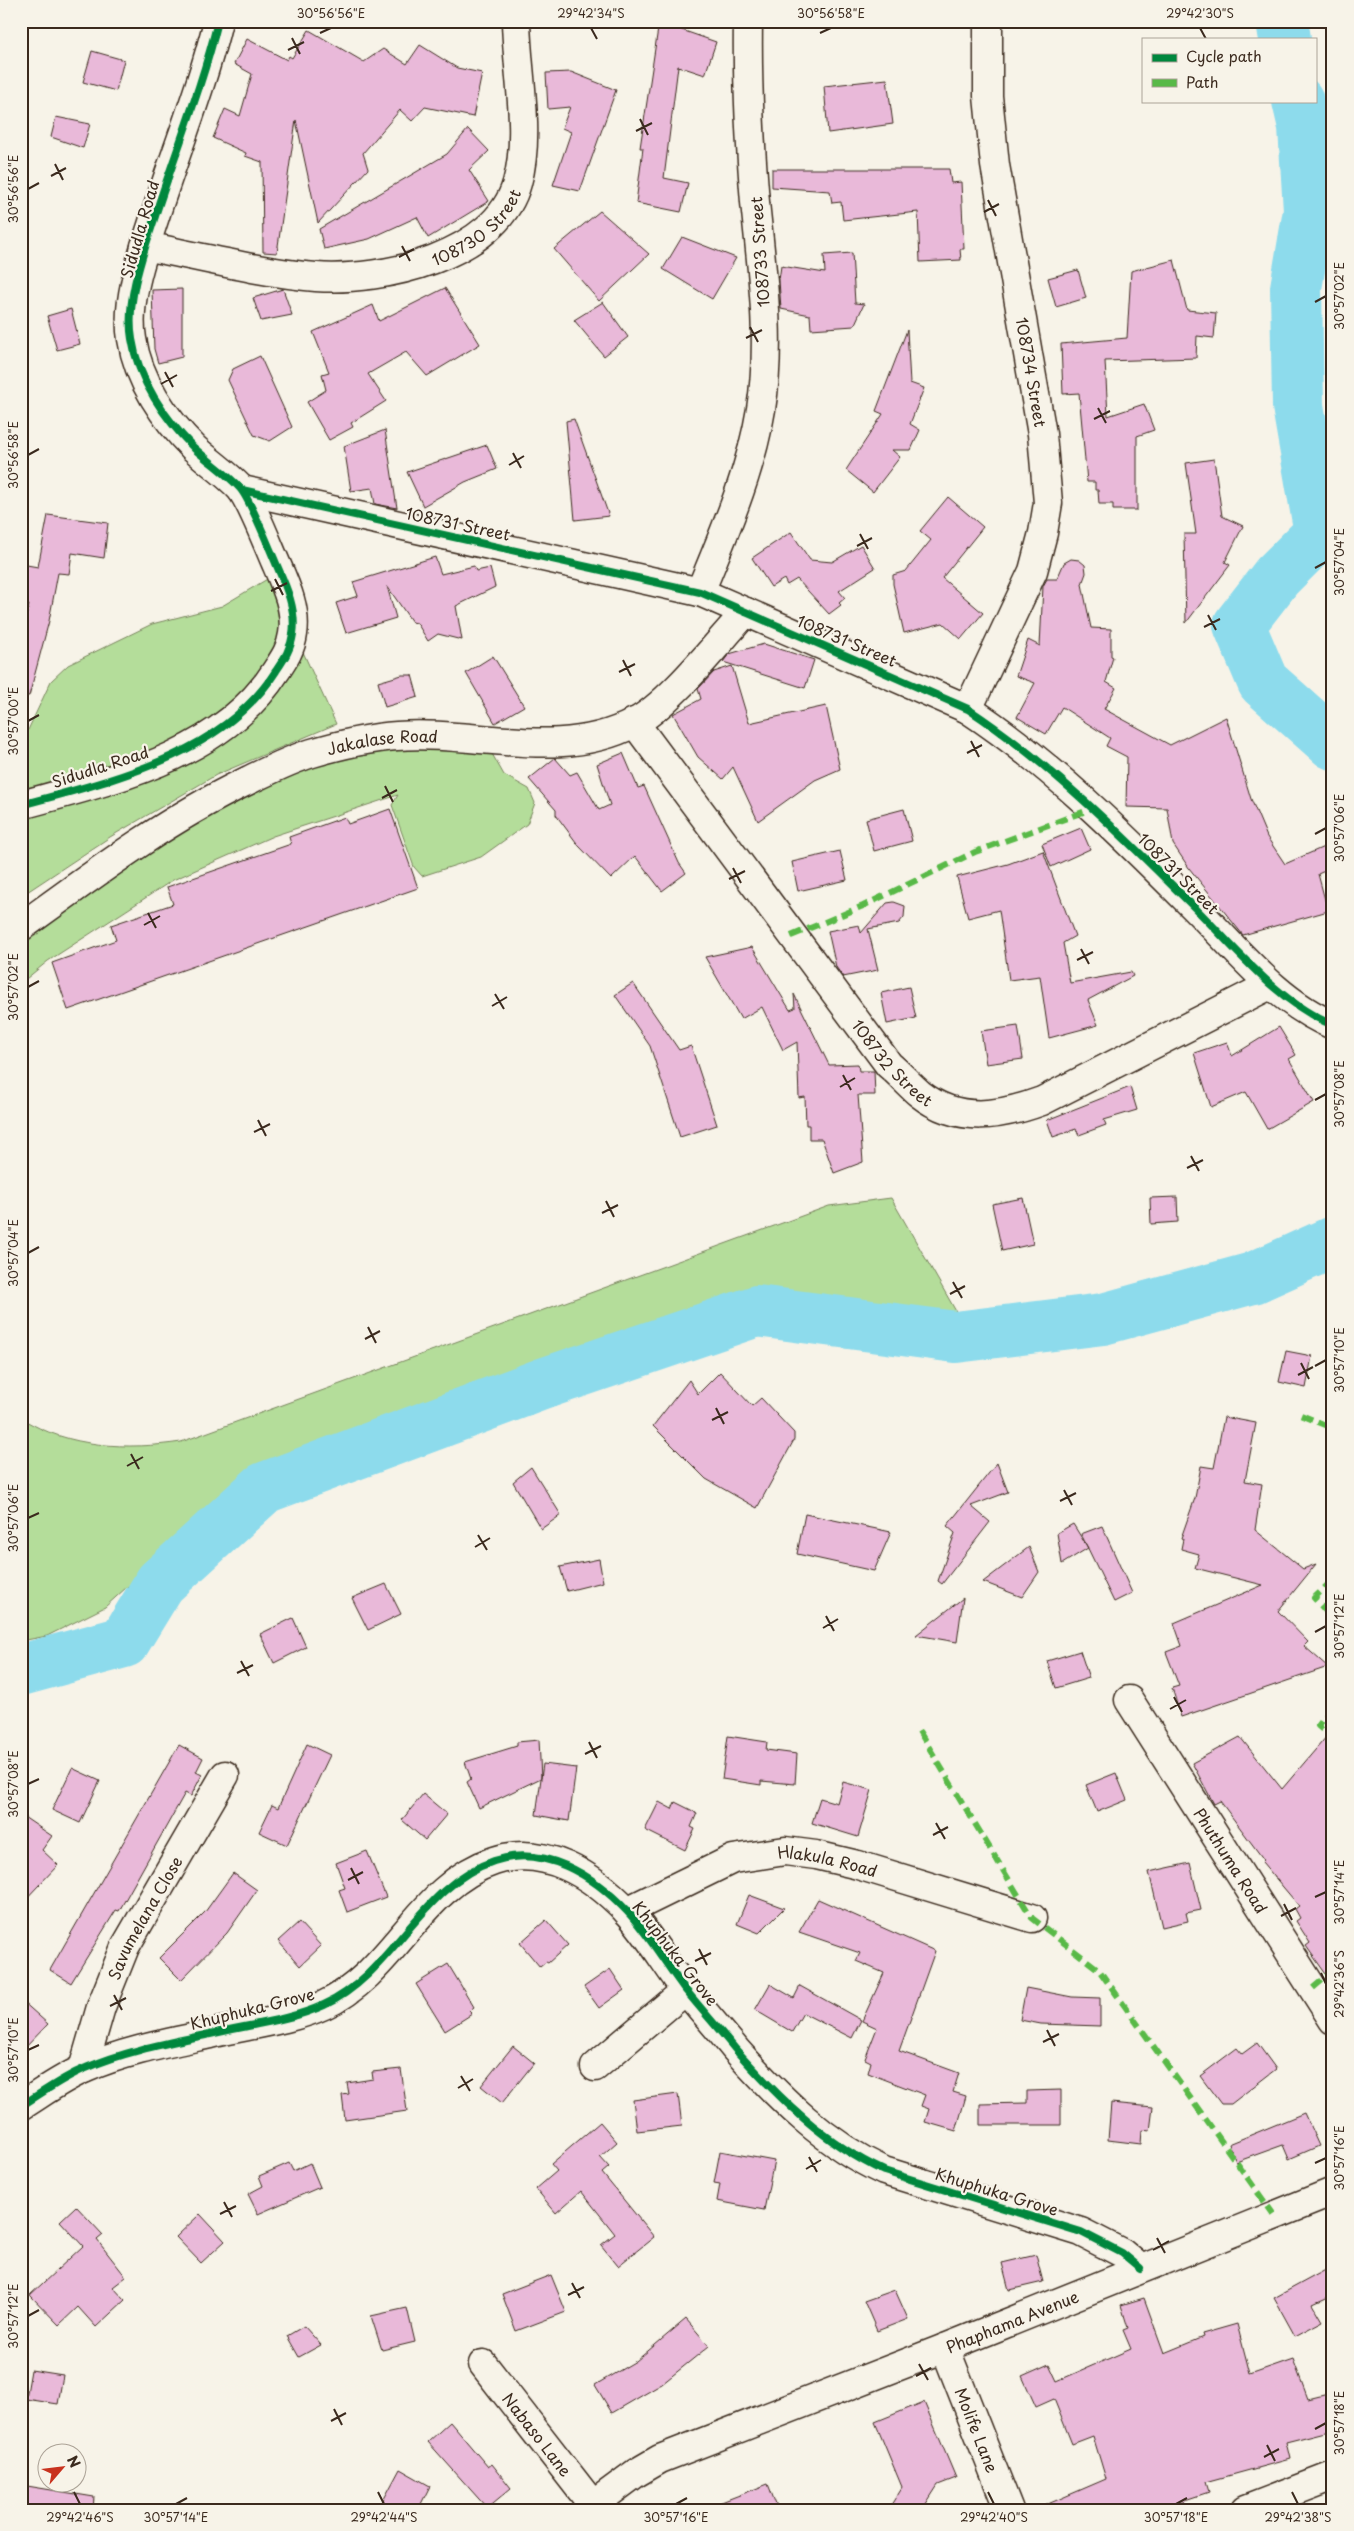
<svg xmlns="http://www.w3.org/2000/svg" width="1354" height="2531" font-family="'Playpen Sans',sans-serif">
	<rect width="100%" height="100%" fill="#f7f3e8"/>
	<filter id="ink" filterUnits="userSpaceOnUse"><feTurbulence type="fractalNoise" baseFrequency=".02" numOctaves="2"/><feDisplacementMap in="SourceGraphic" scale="10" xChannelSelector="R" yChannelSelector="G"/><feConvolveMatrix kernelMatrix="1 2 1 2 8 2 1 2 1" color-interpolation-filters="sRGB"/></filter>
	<g filter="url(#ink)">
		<path fill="#b4dd9a" stroke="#78845c" d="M269 578 336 724 216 775 110 837 21 896V732L28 730 51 681 68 665 152 624 222 606Z
			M403 749 491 752 504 775 529 789 535 803 527 824 481 857 422 876 414 867 392 805 398 795 273 836 173 880 48 961 21 983V943C106 879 193 813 291 772 322 759 370 752 403 749Z
			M891 1198 965 1327 752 1304 257 1476 237 1487 105 1607 47 1636 21 1641V1418C68 1448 128 1450 181 1442L829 1206Z"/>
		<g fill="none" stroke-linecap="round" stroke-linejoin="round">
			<path stroke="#8ddbec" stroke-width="52" d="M1282 21 1285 39
				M1298 101 1304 127 1309 211 1296 288 1298 406 1320 533 1277 576 1239 625 1263 682 1333 744
				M21 1670 124 1642 160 1583 264 1488 545 1383 757 1311 956 1337 1103 1319 1253 1278 1333 1242"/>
		</g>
		<path fill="#e9b9d9" stroke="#3b2a1e" d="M659 22 716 42 705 75 678 66 664 178 688 183 681 212 636 203 643 148H640Z
			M309 30 364 62 383 49 407 64 420 45 457 68 482 73 473 117 425 107 412 121 400 110 363 153 368 169 318 223 296 120 277 253 263 252 262 162 245 156 246 153 213 138 225 109 240 116 252 74 234 64 247 39 287 60 289 56 292 58Z
			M92 51 124 60 116 91 83 82Z
			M571 72 616 90 580 191 553 185 571 132 562 128 570 107 548 109 546 73Z
			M887 79 893 124 828 133 824 86Z
			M56 117 90 124 83 148 51 137Z
			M468 129 489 151 469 170 489 201 428 238 417 217 369 239 324 249 319 229 447 154Z
			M772 169H949L951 183 961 182 964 249H960L961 260 920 262 918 212 843 220 841 202 832 203 830 191 772 187Z
			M600 211 649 254 599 301 554 249Z
			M682 237 736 258 712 299 663 269Z
			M852 253 855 303 864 304 854 326 811 329 810 315 781 309 779 280 781 266 825 273 824 255Z
			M1174 260 1187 310 1216 313 1214 338 1197 336 1196 358 1105 361 1108 416 1144 404 1154 430 1137 436V510H1113V504H1099L1098 490H1095V482H1087L1079 393 1063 394 1061 344 1127 338 1131 271Z
			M1078 270 1086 298 1056 307 1048 278Z
			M445 288 480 344 427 376 406 352 368 374 386 401 351 423 353 427 329 440 307 402 326 390 322 374 329 372 313 332 373 305 379 321Z
			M182 289V357L158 363 154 349 152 290Z
			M283 289 292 315 261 321 253 298Z
			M603 302 628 337 604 356 574 320Z
			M71 309 80 344 57 350 47 316Z
			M907 330 910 383 924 388 910 424 920 430 911 450H892L900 457 873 492 846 470 883 414 876 411Z
			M260 356 292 427 270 441 254 435 228 380 233 369Z
			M574 419 609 516 575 520 566 421Z
			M385 430 397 508 375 504 372 488 351 491 344 446Z
			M487 445 497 469 465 482 423 506 407 472Z
			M1214 459 1222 516 1243 526 1225 562 1230 565 1186 623 1184 534H1196L1186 463Z
			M948 497 983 527 942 578 983 613 961 639 943 623 904 633 893 584V575L906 571 931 540 920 531Z
			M48 515 108 523 104 558 72 553 69 574 58 573 49 621 29 696 21 695V635L29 605 21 603V564L38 567Z
			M791 532 810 560 832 562 861 545 875 568 839 591 845 598 839 603 841 605 829 614 797 579 787 585 784 579 771 587 752 558Z
			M435 557 441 574 474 566 476 571 490 568 495 587 456 606 462 640 438 634 428 641 417 623 412 622 387 586 396 618 346 633 336 603 358 596 353 582Z
			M1071 559 1079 560 1085 565 1086 573 1082 584 1091 628 1111 629V656L1113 657 1106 682 1116 688 1104 709 1170 745 1226 717 1251 799 1267 837 1285 864 1333 843V867L1318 874 1328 911 1243 935 1189 868 1173 844 1167 808 1126 807 1127 757 1106 746 1110 738 1062 707 1046 734 1017 717 1035 683 1016 676 1028 640 1040 646 1043 586 1047 579H1057L1064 563Z
			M764 644 814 660 805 688 723 662 729 654Z
			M493 656 524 706 495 723 466 673Z
			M732 666 749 723 826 706 840 769 815 780 758 821 733 767 723 779 698 757 673 714 701 699 698 689 714 672Z
			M402 675H412L418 697 385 707 378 682Z
			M623 753 638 788 644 786 679 863 686 873 662 891 635 856 611 879 579 846 556 815V810L529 779 555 758 570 775 577 772 599 810 610 805 597 764Z
			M390 809 418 888 68 1010 52 963 116 940 111 925 173 904 167 887 291 844 289 837 345 817 348 824Z
			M904 809 912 841 874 851 866 819Z
			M1081 828 1090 849 1051 867 1042 844Z
			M840 851 847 880 798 891 792 862Z
			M1043 851 1075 936 1063 943 1070 983 1131 972 1133 976 1088 1000 1098 1025 1049 1038 1040 976 1009 980 999 910 968 918 957 877 1008 864Z
			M894 902 905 906 904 917 899 923 868 929 878 970 843 977 836 967 828 931 859 925 861 933 887 903Z
			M752 947 790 1010 795 1008 794 994 829 1065 858 1064 859 1071H874L875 1095H858L863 1162 834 1173 822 1139H809V1125H806L805 1097 799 1098 797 1042 783 1050 762 1007 741 1019 705 957Z
			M633 983 679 1050 691 1046 717 1125 680 1137 650 1046 615 995Z
			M909 987 916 1018 887 1024 881 993Z
			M1018 1026 1023 1059 986 1064 981 1031Z
			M1279 1027 1296 1055 1289 1059 1314 1102 1267 1129 1246 1092 1211 1107 1194 1053 1227 1042 1232 1056Z
			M1130 1087 1137 1110 1104 1120 1106 1125 1079 1135 1076 1129 1053 1137 1047 1120Z
			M1177 1197 1178 1222 1151 1224 1150 1198Z
			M1023 1198 1033 1244 1002 1251 992 1204Z
			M1286 1351 1312 1356 1306 1388 1279 1382Z
			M720 1372 752 1406 761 1398 794 1433V1440L757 1508 706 1479 653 1426 689 1380 698 1394Z
			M1224 1417 1256 1423 1245 1481 1262 1484 1255 1530 1303 1569 1316 1564 1278 1611 1308 1642 1304 1646 1328 1667 1181 1717 1172 1688 1179 1686 1166 1652 1182 1646 1174 1623 1263 1585 1195 1568 1199 1554 1181 1549 1183 1539 1181 1538 1195 1498 1201 1466 1214 1468Z
			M997 1463 1008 1492 971 1506 990 1522 942 1584 938 1581 955 1533 947 1526Z
			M531 1467 561 1515 541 1529 513 1482Z
			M805 1514 891 1532 874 1571 797 1554Z
			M1073 1524 1088 1548 1062 1564 1057 1533Z
			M1102 1526 1132 1593 1114 1602 1081 1534Z
			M1029 1547 1039 1572 1022 1597 983 1582Z
			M599 1559 603 1582 567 1591 560 1567Z
			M386 1584 401 1614 368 1630 352 1598Z
			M963 1598 957 1642 916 1635Z
			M293 1618 306 1647 274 1663 260 1634Z
			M1080 1651 1089 1678 1056 1688 1047 1661Z
			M1333 1729V1984L1306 1946 1310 1943 1296 1921 1300 1918 1295 1909 1299 1906 1262 1862 1264 1860 1220 1801 1214 1804 1192 1763 1240 1737 1282 1789Z
			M728 1736 767 1742 766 1750 797 1754 795 1784 761 1781V1785L722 1779Z
			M539 1740 541 1778 479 1808 467 1782 471 1779 465 1762 517 1746V1742Z
			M307 1744 330 1755 287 1845 259 1832 272 1805 278 1808Z
			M179 1745 203 1758 196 1772 202 1775 191 1796 185 1793 119 1911 116 1910 71 1983 50 1970Z
			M543 1764 576 1768 569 1821 536 1815Z
			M72 1768 100 1781 80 1823 52 1810Z
			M1116 1773 1127 1800 1097 1812 1086 1785Z
			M843 1782 872 1790 858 1837 812 1823 820 1798 837 1803Z
			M423 1794 447 1814 425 1840 402 1820Z
			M659 1802 672 1809 675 1802 697 1813 691 1827 695 1829 685 1850 645 1830Z
			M21 1815 52 1836 42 1850 58 1865 21 1904Z
			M367 1851 386 1897 347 1912 339 1890 345 1888 336 1863Z
			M1190 1863 1201 1910 1186 1913 1188 1921 1162 1927 1149 1872Z
			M233 1873 257 1890 227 1933 181 1980 159 1958 205 1912Z
			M749 1895 784 1908 759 1933 737 1924Z
			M818 1899 935 1951 899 2051 959 2073 953 2092 966 2096 956 2131 925 2122 929 2109 921 2106 925 2095 868 2073 871 2062 865 2059 877 2028 862 2021 884 1973 856 1961 860 1953 799 1932Z
			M546 1920 568 1945 548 1963 546 1962 540 1967 520 1943Z
			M299 1922 321 1946 300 1966 278 1941Z
			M448 1964 474 2007 469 2011 472 2014 445 2031 416 1984Z
			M610 1969 624 1990 599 2008 584 1987Z
			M770 1984 794 1998 800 1986 861 2020 852 2038 803 2013 792 2032 755 2010Z
			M1026 1988 1072 1997 1100 1998V2026L1041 2024 1020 2020Z
			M21 2000 48 2024 21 2052Z
			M1257 2043 1276 2069 1231 2104H1221L1200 2076 1237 2048 1242 2054Z
			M513 2046 534 2063 502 2103 481 2086Z
			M401 2069 407 2111 345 2120 342 2095 349 2094 347 2083 373 2079 372 2072Z
			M1061 2090V2125H980V2104L1027 2103V2091Z
			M678 2094 682 2126 637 2131 633 2100Z
			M1111 2103 1153 2107 1150 2131 1142 2130 1141 2144 1108 2140Z
			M1304 2113 1319 2146 1289 2159 1283 2145 1236 2162 1229 2144Z
			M600 2122 617 2142 600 2157 609 2167 602 2173 654 2237 618 2266 601 2245 615 2234 581 2191 556 2213 536 2189 557 2171 551 2164Z
			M720 2151 774 2161 764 2210 717 2201 720 2184 714 2183Z
			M289 2163 293 2171 310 2163 320 2187 258 2214 248 2194 263 2186 259 2176Z
			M76 2206 103 2235 97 2240 126 2277 113 2287 125 2300 96 2327 78 2307 59 2325 30 2295 83 2246 60 2221Z
			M200 2214 225 2241 201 2263 176 2237Z
			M1036 2255 1043 2282 1009 2290 1002 2263Z
			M1333 2266V2295L1313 2304 1323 2321 1295 2336 1274 2298Z
			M551 2275 566 2312 516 2331 502 2294Z
			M895 2290 908 2319 877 2331 864 2301Z
			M1144 2298 1164 2353 1203 2337 1202 2334 1237 2324 1250 2374 1293 2359 1308 2399 1328 2394 1333 2413V2430L1286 2442 1290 2459 1206 2482 1209 2492 1155 2510H1034L1106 2479 1093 2436 1072 2444 1054 2399 1036 2407 1022 2376 1049 2364 1057 2381 1131 2349 1123 2330 1128 2328 1121 2305Z
			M407 2308 415 2342 382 2350 371 2316Z
			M686 2319 709 2346 662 2384 612 2413 595 2385 636 2361Z
			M304 2326 321 2345 299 2357 287 2336Z
			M31 2370 63 2375 58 2404 26 2399Z
			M924 2402 956 2478 938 2485 922 2510H888L902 2487 875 2422Z
			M450 2422 488 2467 492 2464 511 2488 487 2508 428 2442Z
			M400 2469 430 2486 418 2510H378Z
			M768 2484 778 2510H706V2508Z
			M21 2485 94 2497 93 2510H21Z"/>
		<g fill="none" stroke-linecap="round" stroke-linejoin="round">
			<defs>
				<g id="minor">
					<path id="s1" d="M145 246C201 257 259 272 316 277 382 282 497 256 517 183 531 135 517 72 516 21"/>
					<path d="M242 490 700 592 968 709C1053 765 1126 839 1198 911 1238 951 1280 1004 1333 1025"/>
					<path d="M700 592C724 533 751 472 761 409 772 342 762 270 755 202 750 142 747 82 748 21"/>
					<path d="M968 709 1033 571 1043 533 1048 503 1042 434 995 165 988 96V21"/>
					<path id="s2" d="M634 722 889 1065C900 1074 909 1085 920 1094 958 1124 1001 1116 1042 1101L1270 985"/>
					<path d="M21 805C112 780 222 756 276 671 284 659 291 649 293 634 297 609 285 584 275 561 268 545 250 499 240 488 226 473 209 462 194 448 165 419 138 380 132 339 125 299 145 248 157 210 177 149 203 83 218 21"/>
					<path id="s3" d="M21 927C94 874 166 820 247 781 268 771 289 760 312 753 339 745 368 738 397 736 475 730 560 762 634 723 670 704 717 643 746 612"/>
					<path id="s4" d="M1129 1700 1333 2020"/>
					<path id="s5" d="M627 1911 733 1859 785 1851 816 1855 858 1865 1032 1918"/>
					<path d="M595 2067 686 1990"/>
					<path id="s6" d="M83 2069 101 2007 125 1947 225 1775"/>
					<path d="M21 2106C42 2093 63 2077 86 2068 125 2051 168 2043 210 2034 247 2025 289 2021 324 2005 394 1973 420 1885 494 1861 544 1844 593 1875 627 1911 648 1933 665 1963 684 1988 701 2009 719 2029 736 2050 779 2098 825 2144 884 2171L1081 2232 1122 2253 1140 2268"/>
					<path id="s7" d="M945 2348 1009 2510"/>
					<path id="s8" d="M483 2364 592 2504"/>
					<path id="s9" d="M586 2510 636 2473 660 2459 945 2348 1333 2192"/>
					<path d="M1245 2510 1333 2476"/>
				</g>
			</defs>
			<use href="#minor" stroke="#3b2a1e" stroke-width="31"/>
			<use href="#minor" stroke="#f7f3e8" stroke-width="28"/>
			<path stroke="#58b947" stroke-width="6" stroke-dasharray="12 6" stroke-linecap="butt" d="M791 936 863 906 975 852 1094 808
				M1301 1415 1333 1428
				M1333 1580 1314 1598 1333 1619
				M1333 1707 1318 1726 1333 1739
				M919 1731 1032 1918 1099 1970 1274 2215
				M1313 1988 1333 1971"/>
			<defs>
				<path id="cycleway" d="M242 490 700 592 968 709C1053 765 1126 839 1198 911 1238 951 1280 1004 1333 1025
					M21 805C112 780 222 756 276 671 284 659 291 649 293 634 297 609 285 584 275 561 268 545 250 499 240 488 226 473 209 462 194 448 165 419 138 380 132 339 125 299 145 248 157 210 177 149 203 83 218 21
					M21 2106C42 2093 63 2077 86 2068 125 2051 168 2043 210 2034 247 2025 289 2021 324 2005 394 1973 420 1885 494 1861 544 1844 593 1875 627 1911 648 1933 665 1963 684 1988 701 2009 719 2029 736 2050 779 2098 825 2144 884 2171L1081 2232 1122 2253 1140 2268"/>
			</defs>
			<use href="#cycleway" stroke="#f7f3e8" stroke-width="11"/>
			<use href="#cycleway" stroke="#00873e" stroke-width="8"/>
		</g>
	</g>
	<path fill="none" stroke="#3b2a1e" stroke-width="2" d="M591 28 597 39M1200 28 1206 39M320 33 331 28M820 33 831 28M292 38 300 54M288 50 304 42M640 119 648 135M636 131 652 123M55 164 63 180M51 176 66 168M28 189 39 183M988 200 996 216M984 212 999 204M402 246 410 261M399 257 414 249M1315 302 1326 296M750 327 758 342M746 338 762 330M165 372 173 387M161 384 177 375M1098 408 1106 423M1094 419 1110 411M513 453 521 468M28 455 39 449M509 465 524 456M860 534 868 549M857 546 872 538M1315 568 1326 562M275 579 283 595M271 591 287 583M1208 615 1216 630M1204 627 1220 619M623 660 631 676M619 672 635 664M28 721 39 715M971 741 979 757M967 753 982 745M385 786 393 802M382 798 397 790M1315 834 1326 828M733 868 741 883M729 879 745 871M148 913 156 928M144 925 160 916M1081 949 1089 964M1077 960 1093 952M28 987 39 981M495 994 504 1009M492 1006 507 997M843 1075 851 1090M840 1087 855 1078M1315 1100 1326 1094M258 1120 266 1136M254 1132 270 1124M1191 1156 1199 1171M1187 1168 1203 1160M606 1201 614 1217M602 1213 618 1205M28 1253 39 1247M953 1282 962 1298M950 1294 965 1286M368 1327 376 1343M365 1339 380 1331M1301 1363 1309 1379M1315 1366 1326 1360M1298 1375 1313 1367M716 1408 724 1424M712 1420 728 1412M131 1454 139 1469M127 1466 143 1457M1064 1490 1072 1505M1060 1501 1076 1493M28 1518 39 1513M478 1535 487 1550M475 1547 490 1538M826 1616 834 1631M823 1628 838 1619M1315 1632 1326 1626M241 1661 249 1676M237 1673 253 1665M1174 1697 1182 1712M1170 1709 1186 1700M589 1742 597 1758M585 1754 601 1746M28 1784 39 1779M936 1823 945 1839M933 1835 948 1827M351 1868 359 1884M348 1880 363 1872M1315 1897 1326 1892M1284 1904 1292 1920M1281 1916 1296 1908M699 1949 707 1965M695 1961 711 1953M1321 1973 1326 1984M114 1995 122 2010M110 2006 126 1998M1047 2030 1055 2046M1043 2042 1059 2034M28 2050 39 2045M461 2076 470 2091M458 2088 473 2079M809 2157 817 2172M1315 2163 1326 2158M806 2169 821 2160M224 2202 232 2217M220 2214 236 2206M1157 2238 1165 2253M1153 2250 1169 2241M572 2283 580 2298M568 2295 584 2287M28 2316 39 2310M919 2364 928 2380M916 2376 931 2368M334 2409 342 2425M331 2421 346 2413M1315 2429 1326 2423M1267 2445 1275 2461M1264 2457 1279 2449M74 2492 80 2504M378 2492 384 2504M988 2492 994 2504M1292 2492 1298 2504M176 2504 187 2498M676 2504 687 2498M1176 2504 1187 2498"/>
	<g text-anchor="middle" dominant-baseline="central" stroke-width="4.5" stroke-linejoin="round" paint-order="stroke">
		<g font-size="16" fill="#3b2a1e" stroke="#f7f3e8">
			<text stroke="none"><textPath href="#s1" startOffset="348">108730 Street</textPath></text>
			<text transform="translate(139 229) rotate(-74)">Sidudla Road</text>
			<text transform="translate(759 252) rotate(-94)">108733 Street</text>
			<text transform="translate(1032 372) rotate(80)">108734 Street</text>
			<text transform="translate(458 523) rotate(12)">108731 Street</text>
			<text transform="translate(847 640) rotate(23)">108731 Street</text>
			<text stroke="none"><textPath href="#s3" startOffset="412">Jakalase Road</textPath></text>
			<text transform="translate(100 766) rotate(-18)">Sidudla Road</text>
			<text transform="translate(1179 873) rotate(45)">108731 Street</text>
			<text stroke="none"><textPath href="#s2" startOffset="428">108732 Street</textPath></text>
			<text stroke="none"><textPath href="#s4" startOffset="190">Phuthuma Road</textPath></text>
			<text stroke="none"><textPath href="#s5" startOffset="214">Hlakula Road</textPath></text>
			<text stroke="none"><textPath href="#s6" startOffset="164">Savumelana Close</textPath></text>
			<text transform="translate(676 1953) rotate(52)">Khuphuka Grove</text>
			<text transform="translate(252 2008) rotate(-14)">Khuphuka Grove</text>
			<text transform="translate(997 2191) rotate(17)">Khuphuka Grove</text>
			<text stroke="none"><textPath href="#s9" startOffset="468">Phaphama Avenue</textPath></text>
			<text stroke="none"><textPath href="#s7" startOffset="88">Molife Lane</textPath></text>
			<text stroke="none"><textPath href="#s8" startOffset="89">Nabaso Lane</textPath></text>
		</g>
	</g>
	<rect width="1354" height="2531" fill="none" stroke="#f7f3e8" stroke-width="55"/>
	<rect x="1142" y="38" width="175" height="65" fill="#f7f3e8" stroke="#aca397"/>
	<rect x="1152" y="54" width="25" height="8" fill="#00873e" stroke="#aca397"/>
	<text x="1186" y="62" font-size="15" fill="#3b2a1e">Cycle path</text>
	<rect x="1152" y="79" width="25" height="8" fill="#58b947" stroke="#aca397"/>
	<text x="1186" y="88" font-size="15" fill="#3b2a1e">Path</text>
	<g transform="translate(62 2468) rotate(62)"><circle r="24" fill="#f7f3e8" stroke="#aca397"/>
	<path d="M0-4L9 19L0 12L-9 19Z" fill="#c8321e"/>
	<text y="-8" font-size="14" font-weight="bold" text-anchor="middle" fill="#3b2a1e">N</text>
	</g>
	<rect x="28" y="28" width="1298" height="2476" fill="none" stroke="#3b2a1e" stroke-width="2"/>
	<g font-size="12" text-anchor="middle" fill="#3b2a1e">
		<text x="331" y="18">30°56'56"E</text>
		<text x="591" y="18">29°42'34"S</text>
		<text x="831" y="18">30°56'58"E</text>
		<text x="1200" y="18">29°42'30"S</text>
		<text transform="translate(14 189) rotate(-90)" y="4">30°56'56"E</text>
		<text transform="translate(1340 296) rotate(-90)" y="4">30°57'02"E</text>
		<text transform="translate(14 455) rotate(-90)" y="4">30°56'58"E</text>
		<text transform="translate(1340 562) rotate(-90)" y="4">30°57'04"E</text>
		<text transform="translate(14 721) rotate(-90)" y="4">30°57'00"E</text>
		<text transform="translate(1340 828) rotate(-90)" y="4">30°57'06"E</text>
		<text transform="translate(14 987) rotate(-90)" y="4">30°57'02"E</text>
		<text transform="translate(1340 1094) rotate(-90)" y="4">30°57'08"E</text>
		<text transform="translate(14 1253) rotate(-90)" y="4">30°57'04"E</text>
		<text transform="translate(1340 1360) rotate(-90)" y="4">30°57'10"E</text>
		<text transform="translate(14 1518) rotate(-90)" y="4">30°57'06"E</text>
		<text transform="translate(1340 1626) rotate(-90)" y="4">30°57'12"E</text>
		<text transform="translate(14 1784) rotate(-90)" y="4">30°57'08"E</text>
		<text transform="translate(1340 1892) rotate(-90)" y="4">30°57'14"E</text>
		<text transform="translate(1340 1984) rotate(-90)" y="4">29°42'36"S</text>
		<text transform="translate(14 2050) rotate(-90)" y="4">30°57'10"E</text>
		<text transform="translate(1340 2158) rotate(-90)" y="4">30°57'16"E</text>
		<text transform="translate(14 2316) rotate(-90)" y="4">30°57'12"E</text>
		<text transform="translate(1340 2423) rotate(-90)" y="4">30°57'18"E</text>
		<text x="80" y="2522">29°42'46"S</text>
		<text x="176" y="2522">30°57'14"E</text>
		<text x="384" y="2522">29°42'44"S</text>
		<text x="676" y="2522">30°57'16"E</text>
		<text x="994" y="2522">29°42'40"S</text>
		<text x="1176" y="2522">30°57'18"E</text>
		<text x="1298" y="2522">29°42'38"S</text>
	</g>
</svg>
